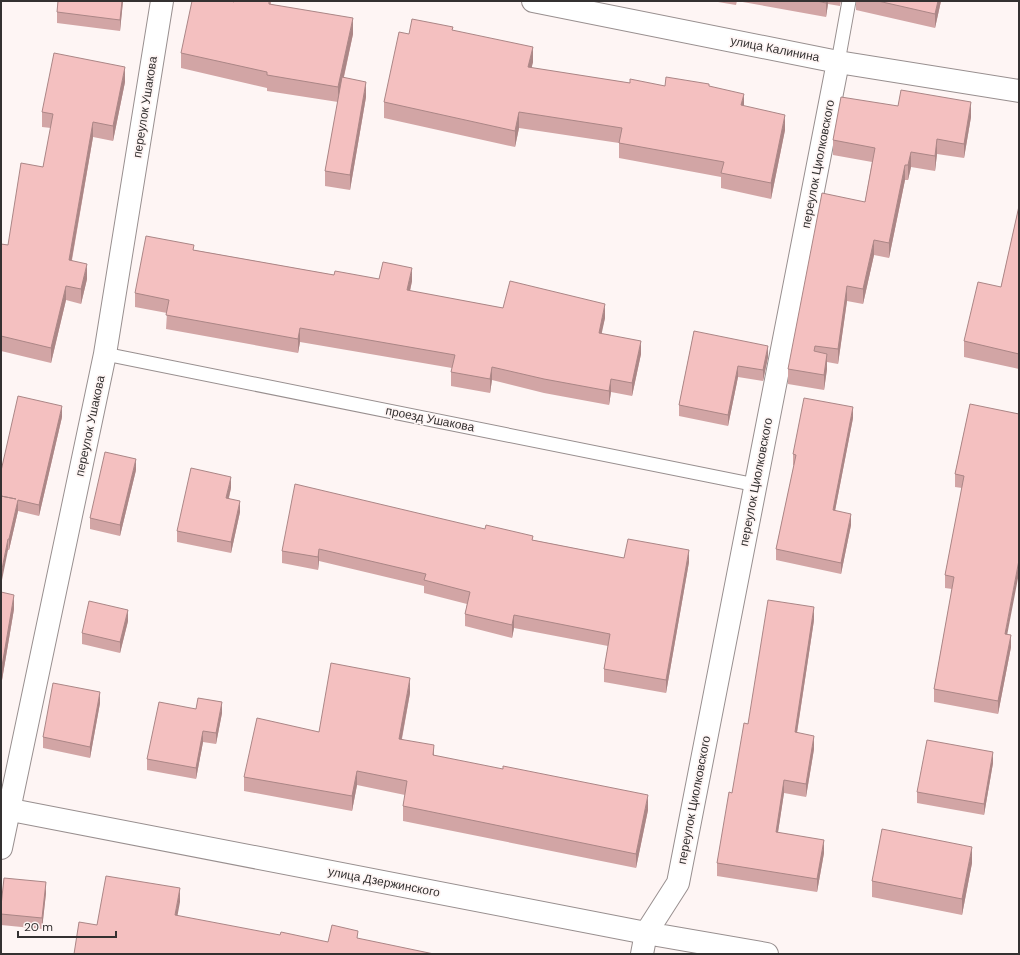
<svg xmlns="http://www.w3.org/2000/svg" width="1020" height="955" font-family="'DM Sans',sans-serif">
	<rect width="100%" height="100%" fill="#fef5f4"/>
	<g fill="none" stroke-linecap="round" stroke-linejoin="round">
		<defs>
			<path id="lane" d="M838 62 849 1
				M105 354 756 485"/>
			<path id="street" d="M533 1 838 62 1019 91
				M1 808 646 933 767 954
				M1 848 105 354 162 1
				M642 954 646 933 678 883 838 62"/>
		</defs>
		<use href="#lane" stroke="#988f8f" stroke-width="15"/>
		<use href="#street" stroke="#988f8f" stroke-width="24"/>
		<use href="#lane" stroke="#fff" stroke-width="13"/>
		<use href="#street" stroke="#fff" stroke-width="22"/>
	</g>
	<path fill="#d2a5a5" d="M58 1H123L120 31 57 23V12Z
		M271 1V4L353 34 344 77 366 97 350 190 325 186V171L338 102 267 91V88L181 68V53L234 2Z
		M712 1H841L840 6 828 4 826 17 737 1 736 5Z
		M856 1H941L935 28 856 10Z
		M453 30 533 62 531 68 630 83 665 86H709L744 106 785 130 771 199 721 188V177L619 158V143L519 128 515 147 384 118V102L409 34Z
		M125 82 113 141 93 137 72 260 87 279 81 304 66 300 51 363 1 351V244L8 245 43 167 51 128 42 127V112Z
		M898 106 971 117 964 158 937 154 935 171 911 167 908 180H905L889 258 874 255 863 304 847 301 838 364 827 362V369L824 390 788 384V369L865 202 872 162 833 155V140Z
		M1019 206V369L964 357V341L1001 287Z
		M194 250 334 275 379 279 412 281 410 291 503 308 605 318 601 333 641 354 632 396 611 392 609 405 544 393 492 380 490 393 451 386V372L452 368 300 342 298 353 166 329 167 313 135 307V293Z
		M694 331 768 357 763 381 738 377 728 426 679 416V405Z
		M970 404 1007 634 1011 647 998 714 934 702V689L952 589 945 588V575L962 488 955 487V474Z
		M62 417 39 516 18 511 9 550H8L1 471Z
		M853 418 835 511 851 525 841 574 776 560V549L794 465H793V454Z
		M136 470 120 536 90 529V518Z
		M231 488 229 498 240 512 231 553 177 542V531Z
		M533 540 624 558 689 562 666 693 604 682V669L608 646 514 628 512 638 465 626V614L467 604 424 593V586L319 561 318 570 282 563V551Z
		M1 592 14 609 1 686Z
		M814 620 797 733 814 749 806 797 784 793 778 832 824 853 817 892 717 876V863L732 793 748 724Z
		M128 621 120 653 82 644V633Z
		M410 693 402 739 434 755 648 810 636 868 403 821V806L405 795 357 785 352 811 244 791V777L319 732Z
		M100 703 90 758 43 748V737Z
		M196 709 222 713 216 744 203 742 196 779 147 770V759Z
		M993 763 984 815 917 803V792Z
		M972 863 962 915 872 897V881Z
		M46 893 42 929 1 925V906Z"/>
	<path fill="#ab8686" d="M122 1H123L120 31V20Z
		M826 1H828V4L826 17Z
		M938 1H941L935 28V14Z
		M353 18V34L338 103V87Z
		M533 47V62L528 83V67Z
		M125 67V82L113 141V126Z
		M366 82V97L350 190V175Z
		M744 94V109L741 105Z
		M971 102V117L964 158V144Z
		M519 112V128L515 147V131Z
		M785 115V130L771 199V183Z
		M93 122V137L69 275V260Z
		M937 139V154L935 171V156Z
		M911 152V167L908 180V165Z
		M905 165V180L889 258V243Z
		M874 240V255L863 304V289Z
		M87 264V279L81 304V289Z
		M412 268V281L407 304V290Z
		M66 286V300L51 363V348Z
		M847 286V301L838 364V349Z
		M605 304V318L599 346V333Z
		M300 328V342L298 353V339Z
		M641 341V354L632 396V383Z
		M768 346V357L763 381V370Z
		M827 354V369L824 390V375Z
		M738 366V377L728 426V415Z
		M492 367V380L490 393V379Z
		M611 379V392L609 405V391Z
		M62 406V417L39 516V505Z
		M853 407V418L833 521V510Z
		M136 459V470L120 536V525Z
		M231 477V488L226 509V498Z
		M18 500V511L9 550V539Z
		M240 501V512L231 553V542Z
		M851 514V525L841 574V563Z
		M8 539V550L1 585V574Z
		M319 549V561L318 570V557Z
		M689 550V562L666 693V680Z
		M1019 560V573L1005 646V634Z
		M14 595V609L1 686V672Z
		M814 607V620L795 745V732Z
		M128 610V621L120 653V642Z
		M514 615V628L512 638V625Z
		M1011 635V647L998 714V701Z
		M410 678V693L399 753V739Z
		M100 692V703L90 758V747Z
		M222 702V713L216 744V733Z
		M203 731V742L196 779V768Z
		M814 736V749L806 797V784Z
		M434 745V760L433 755Z
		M993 752V763L984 815V804Z
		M357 771V785L352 811V796Z
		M784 780V793L776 845V832Z
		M648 795V810L636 868V854Z
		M824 840V853L817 892V879Z
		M972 847V863L962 915V899Z
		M46 882V893L42 929V918Z
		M180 888V902L175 929V915Z"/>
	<path fill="#f4c0c0" stroke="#ab8686" d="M58 1H122L120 20 57 12Z
		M192 1H231L234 2V1H269V4L353 18 338 87 267 75V72L181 53Z
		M817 1H826V3Z
		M878 1H938L935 14Z
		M412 19 453 27 452 30 533 47 528 67 630 83V79L665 86 666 77 709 84V86L744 94 741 105 785 115 771 183 721 173 724 162 619 143 622 128 519 112 515 131 384 102 399 32 409 34Z
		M54 53 125 67 113 126 93 122 69 260 87 264 81 289 66 286 51 348 1 336V244L8 245 21 163 43 167 53 114 42 112Z
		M342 77 366 82 350 175 325 171Z
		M901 90 971 102 964 144 937 139 935 156 911 152 908 165H905L889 243 874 240 863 289 847 286 838 349 815 346 814 351 827 354 824 375 788 369 822 193 865 202 875 148 833 140 841 97 898 106Z
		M1019 206V354L964 341 978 282 1001 287Z
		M146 236 194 245 193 250 334 275 335 271 379 279 383 262 412 268 407 290 503 308 510 281 605 304 599 333 641 341 632 383 611 379 609 391 544 379 492 367 490 379 451 372 455 355 300 328 298 339 166 315 169 300 135 293Z
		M694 331 768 346 763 370 738 366 728 415 679 405Z
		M18 396 62 406 39 505 18 500 9 539H8L1 574V496L16 499 1 496V471Z
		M804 398 853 407 833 510 851 514 841 563 776 549 796 455 793 454Z
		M970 404 1019 414V560L1005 634 1011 635 998 701 934 689 954 577 945 575 964 476 955 474Z
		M105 452 136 459 120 525 90 518Z
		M191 468 231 477 226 498 240 501 231 542 177 531Z
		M295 484 485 529 486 525 533 536 532 540 624 558 628 539 689 550 666 680 604 669 610 634 514 615 512 625 465 614 470 592 424 580 426 574 319 549 318 557 282 551Z
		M1 592 14 595 1 672Z
		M768 600 814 607 795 732 814 736 806 784 784 780 776 832 824 840 817 879 717 863 729 792 732 793 744 723 748 724Z
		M89 601 128 610 120 642 82 633Z
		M331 663 410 678 399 739 434 745 433 755 503 769V766L648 795 636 854 403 806 407 781 357 771 352 796 244 777 257 718 319 732Z
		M53 683 100 692 90 747 43 737Z
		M198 698 222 702 216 733 203 731 196 768 147 759 159 702 196 709Z
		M927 740 993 752 984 804 917 792Z
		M882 829 972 847 962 899 872 881Z
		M106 876 180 888 175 915 280 935 281 932 328 942 332 925 358 931 357 938 434 954H74L79 922 97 925Z
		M4 878 46 882 42 918 1 914V906Z"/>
	<g text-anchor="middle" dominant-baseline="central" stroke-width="3.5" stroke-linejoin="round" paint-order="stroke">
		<g font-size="12" fill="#343131" stroke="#fef5f4">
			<text transform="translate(775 49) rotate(11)">улица Калинина</text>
			<text transform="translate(145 107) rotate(-81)">переулок Ушакова</text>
			<text transform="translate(818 164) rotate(-79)">переулок Циолковского</text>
			<text transform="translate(430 419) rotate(11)">проезд Ушакова</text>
			<text transform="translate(90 426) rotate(-78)">переулок Ушакова</text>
			<text transform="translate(756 482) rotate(-79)">переулок Циолковского</text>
			<text transform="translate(694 800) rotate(-79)">переулок Циолковского</text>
			<text transform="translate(384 882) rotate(11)">улица Дзержинского</text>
		</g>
	</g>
	<rect width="1020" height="955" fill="none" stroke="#343131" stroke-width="4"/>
	<path d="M18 931v6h98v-6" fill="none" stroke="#343131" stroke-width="2"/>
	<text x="24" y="931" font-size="12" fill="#343131" stroke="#fef5f4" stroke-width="3" paint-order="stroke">20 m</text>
</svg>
